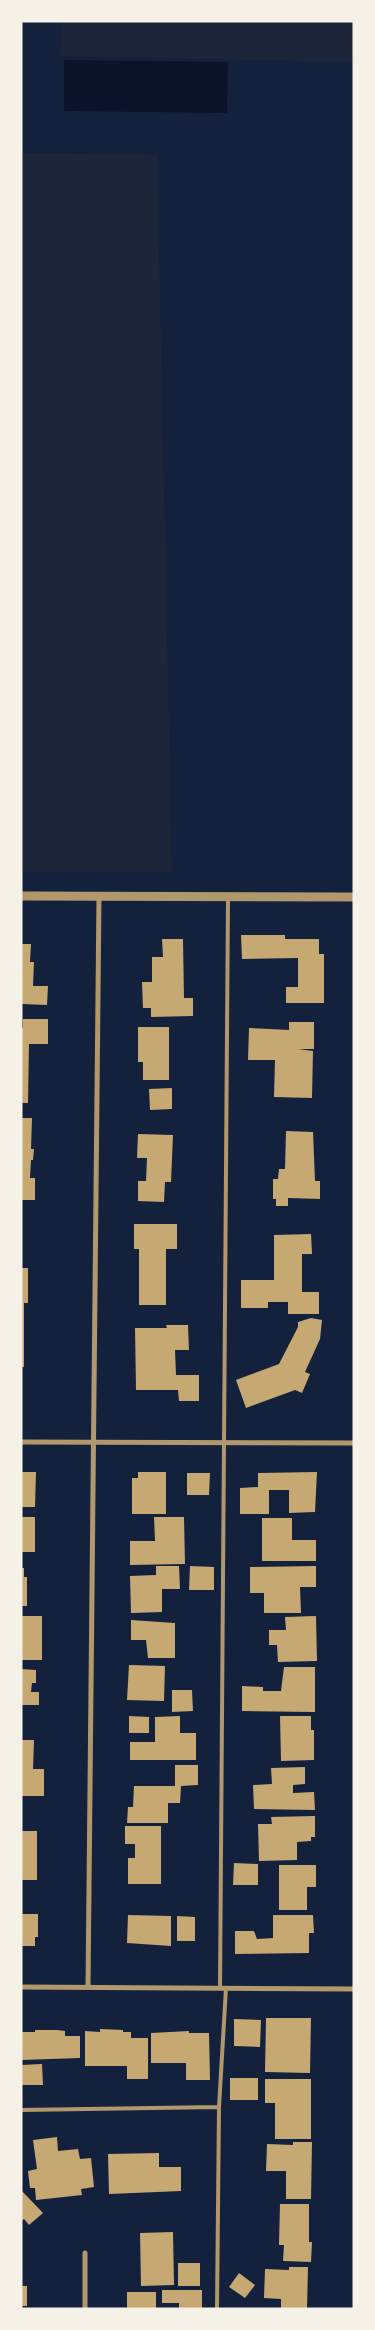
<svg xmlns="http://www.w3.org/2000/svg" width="375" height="2330" font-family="'Asap Condensed',sans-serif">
	<rect width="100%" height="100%" fill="#14213d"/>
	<path fill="#1d2539" d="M61 21H354V62L60 56Z
		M21 153 157 155 172 872H21Z"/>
	<path fill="#0b132b" d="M64 60 228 62 227 113 64 111Z"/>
	<path fill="#c6a872" d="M241 935H285V939H319V954H324V1003H286V987H298V958L242 959Z
		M162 939H183L184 998H193V1016L151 1017V1008H143L142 982H152V957H163Z
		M21 944H31L30 962H34L33 986H48L47 1005 21 1004Z
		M23 1019H48V1044H29L28 1103H21V1028H23Z
		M289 1022H314V1049H298L313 1051 312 1098 274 1097 275 1060H248L249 1028 289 1030Z
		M138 1027H169V1080H143V1062H138Z
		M172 1088V1109L150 1110 149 1089Z
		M21 1118H32L31 1149H34L33 1160H31L30 1178H35V1200H21Z
		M286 1131 313 1132 315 1181H320V1199L288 1198V1206H276V1199H273V1179H278L279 1169H285Z
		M138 1134 173 1135 171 1182H165L164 1202 138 1201V1181H146L147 1158H137Z
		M134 1224H177V1249H166V1305H139V1249H134Z
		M311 1234 312 1254H302V1292H319V1314H288V1302H268V1308H241V1280H274V1235Z
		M21 1268H28V1303H24V1367H21Z
		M311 1318 322 1320 320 1339 305 1372 310 1374 302 1393 295 1390 246 1408 236 1380 279 1364 298 1327V1322Z
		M166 1325H188L189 1350H175L176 1375H199V1401H179L178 1390H136L135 1328H167Z
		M21 1472H36L35 1507H21Z
		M138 1472H166V1514H132V1478H138Z
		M317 1472 315 1512 289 1513V1490H269V1514H240V1488L258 1487V1473Z
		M187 1473H210L209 1495H187Z
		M21 1517H35V1552H21Z
		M154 1517H184L185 1564 130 1565V1541H155Z
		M262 1518H292V1540H316V1561H262Z
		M156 1566H179L180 1589H162V1612L131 1613 130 1576 156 1575Z
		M190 1566 214 1567V1590H189Z
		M316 1566V1587H300L301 1613H264V1593H250V1567Z
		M21 1568H24V1577H27V1606H21Z
		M21 1616H42V1660H21Z
		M316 1616 317 1661 278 1662 277 1645H269V1630H286L285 1617Z
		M131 1620 175 1623V1658H148L146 1640H131Z
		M129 1665 165 1666 164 1701 127 1700Z
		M284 1667H315V1712L242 1711V1686L263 1687V1691H281Z
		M21 1669 36 1670V1683H32L31 1692H39V1705H21Z
		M172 1690H192L193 1711 172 1712Z
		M129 1716 149 1717V1733H129Z
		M180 1716V1733H196V1760H130V1742H155V1717Z
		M280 1716H311V1730H314V1760L281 1761Z
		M21 1740H34L33 1769H44V1796H21Z
		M175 1765H198V1785L181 1786 180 1803H168V1823H127L128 1807H133L134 1786H175Z
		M305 1767V1784L293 1785V1793L314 1792 315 1810 254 1809 253 1785 272 1784 271 1768Z
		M315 1816V1837H311V1841L297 1842V1860L259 1861 258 1824H272L271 1817Z
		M125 1826H161V1884H128V1858H135V1844H125Z
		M21 1831H37V1880H21Z
		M234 1863 258 1864V1885H233Z
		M279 1865H316V1887H307V1910H279Z
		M21 1914H38V1937H35V1946H21Z
		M128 1915 171 1916V1946L127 1943Z
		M273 1915H313L314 1933H309V1953L235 1954V1931H254L257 1939 273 1938Z
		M177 1916 195 1917V1941H177Z
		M266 2018H311L310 2073 265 2072Z
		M234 2019 261 2020 260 2047 234 2046Z
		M100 2029 123 2030V2032H131V2038H148V2079H127V2066H85V2031L100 2032Z
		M35 2030H57L65 2031V2036H80V2058L21 2060V2032H35Z
		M189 2031V2033H209L210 2080H186V2063H151V2033Z
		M42 2064 43 2085H21V2065Z
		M230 2078H258V2100H230Z
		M265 2079H311V2139H275V2103H265Z
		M57 2137 58 2151 78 2149 80 2159 91 2158 94 2187 81 2189 82 2195 36 2200 35 2188H30L28 2171 37 2169 33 2140Z
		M293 2142H312L311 2199H286V2171H266L267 2144 293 2145Z
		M159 2153V2167H181V2191L109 2194 108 2154Z
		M21 2190 43 2213 29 2225 24 2219 21 2221Z
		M280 2204H309V2242H312L311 2262 283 2261 284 2245H279Z
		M173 2232 174 2285 141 2286 140 2233Z
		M178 2263H200V2286H178Z
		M289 2267H308L307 2309H281V2299L264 2298 265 2269 289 2270Z
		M239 2273 255 2285 245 2298 229 2287Z
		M21 2286H27V2306H21Z
		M162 2290H202V2309H179V2303H162Z
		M127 2292H156V2309H127Z"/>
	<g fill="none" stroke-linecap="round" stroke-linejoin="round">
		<path stroke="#b1986c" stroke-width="4" d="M220 1988 228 898
			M21 2110 219 2107
			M217 2309 219 2107 226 1988"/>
		<path stroke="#b1986c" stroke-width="5" d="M21 1442 354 1443
			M21 1987 354 1989
			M88 1987 99 896
			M85 2309V2253"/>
		<path stroke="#b1986c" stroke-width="9" d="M21 896 354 897"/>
	</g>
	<rect width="375" height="2330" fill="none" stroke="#f6f1e7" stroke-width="45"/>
</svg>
